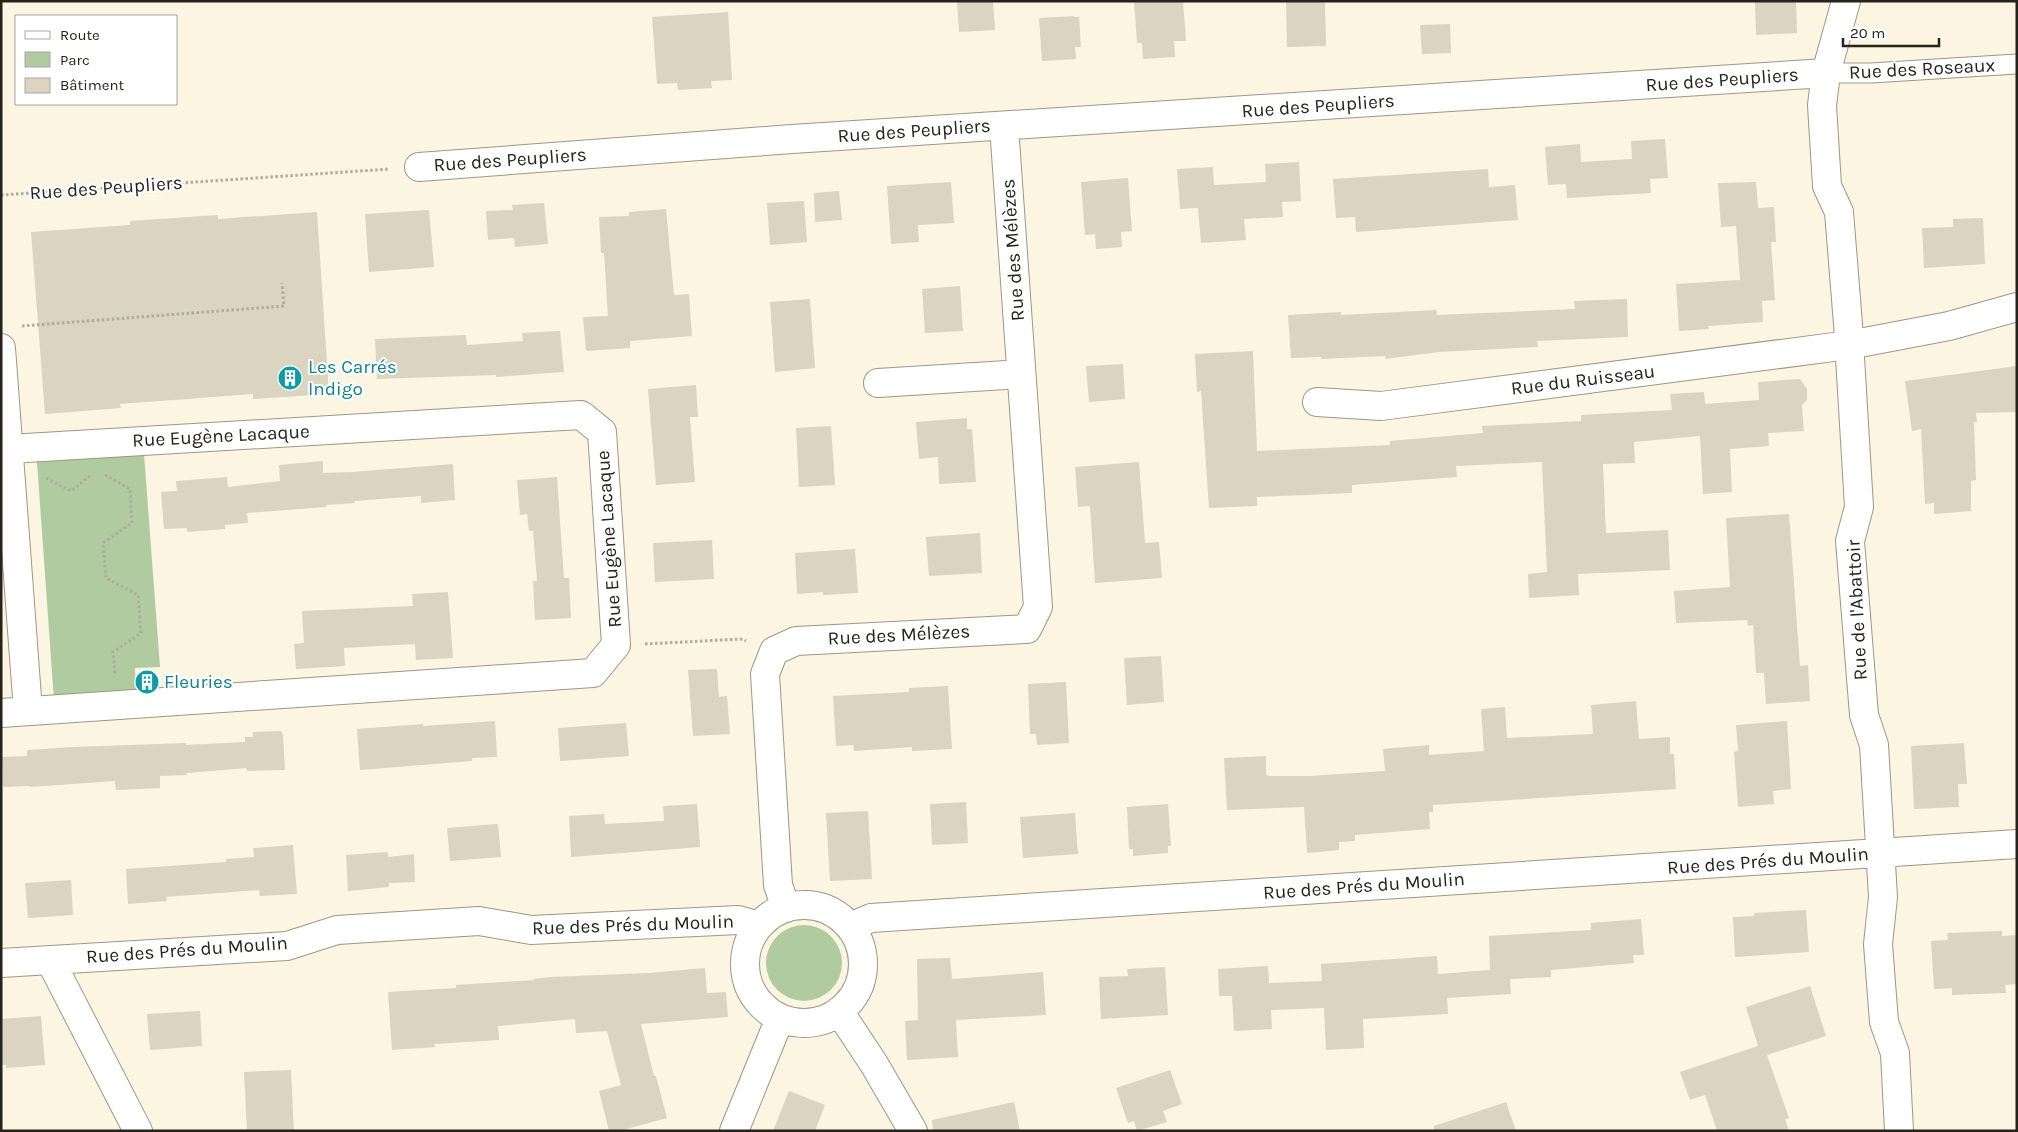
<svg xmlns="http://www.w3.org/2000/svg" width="2018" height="1132" font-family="Karla,sans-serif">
	<rect width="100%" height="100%" fill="#fbf5e1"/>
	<path fill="#afcb9f" d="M144 454 160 667 135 668 136 694 54 700 37 462Z
		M766 963a38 38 0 1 1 76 0a38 38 0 1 1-76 0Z"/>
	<path fill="#dad4c0" d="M957 1H993L995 30 959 32Z
		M1134 1H1183L1186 41H1174L1175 57 1143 59 1142 43H1137Z
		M1286 1H1325L1326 46 1287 47Z
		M1755 1H1796L1797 33 1756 35Z
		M728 12 732 80 711 81 712 88 678 90 677 83 657 84 652 17Z
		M1074 16V17H1079L1081 47H1075L1076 59 1042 61 1039 18Z
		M1450 24 1451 53 1422 54 1420 25Z
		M1665 139 1668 178 1650 179 1651 193 1567 198 1566 184 1548 185 1545 147 1580 144 1581 162 1632 159 1631 141Z
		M1299 162 1301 201 1282 202 1283 217 1244 219 1246 240 1201 243 1198 208 1180 209 1177 169 1213 167 1214 185 1266 182 1265 164Z
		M1488 169 1489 187 1515 185 1518 220 1356 232 1355 217 1336 218 1333 179Z
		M1128 178 1132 231 1121 232 1122 247 1096 249 1095 234 1085 235 1081 182Z
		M951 182 954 223 918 225 919 242 891 244 887 186Z
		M1756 182 1758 208 1774 207 1776 242H1771L1775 300 1762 301 1763 322 1708 326 1709 329 1679 331 1676 284 1740 280 1736 226 1721 227 1718 183Z
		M839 191 842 220 815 222 814 193Z
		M804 201 807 242 770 245 767 203Z
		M544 203 548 244 515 247 514 238 488 240 486 211 513 210 512 205Z
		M666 209 674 295 689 294 692 336 630 341V348L586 351 583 317 608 316 604 253H601L599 217 629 216V212Z
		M429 210 434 267 369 272 365 214Z
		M317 212 329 394 253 399V394L120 404 121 408 45 414 31 232 130 225V221L218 215V219Z
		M1983 218 1985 264 1924 268 1922 228 1953 227V219Z
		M960 286 963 331 925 333 922 289Z
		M810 299 815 368 775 372 770 302Z
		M1627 299 1628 337 1537 341 1538 347 1439 352 1385 359V356L1321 359V357L1291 358 1288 315 1341 312V315L1436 310 1437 315 1575 309 1574 301Z
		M560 331 564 372 496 377V375L377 379 375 339 466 335 467 345 523 341 522 333Z
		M1253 351 1257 451 1390 445V441L1483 433 1482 426 1581 421V415L1672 410 1670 394 1704 392 1705 404 1759 400 1758 382 1800 379 1807 389V400L1802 405 1804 431 1768 433 1769 446 1730 449 1732 492 1703 494 1700 436 1634 442 1635 463 1603 464 1606 533 1668 530 1670 570 1578 574 1579 595 1529 598 1528 574 1547 572 1542 462 1456 466 1457 477 1352 485V493L1257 497V506L1209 508 1201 391 1197 392 1195 354Z
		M1123 364 1125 399 1089 402 1086 366Z
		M2017 366V412L1976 413 1977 422H1974L1976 480 1971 481V511L1934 514V503L1925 504 1921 429 1912 431 1905 381Z
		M696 385 698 417H690L695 482 656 485 648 389Z
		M967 418V429H972L976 482 939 484 938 457 919 459 916 422Z
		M831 426 835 485 799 487 796 428Z
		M323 461V473L353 472 453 464 455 500 421 503V496L354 501 355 503 326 505V507L247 513 248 523 225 525V529L187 532V528L164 529 161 492 177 491 176 481 227 477 228 487 280 481 279 465Z
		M1139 462 1145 543 1159 542 1162 578 1095 583 1090 506 1078 507 1075 467Z
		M557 477 564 578H569L571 618 535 620 533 581H537L533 531H529L527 514 520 515 517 480Z
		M1789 514 1800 666 1808 665 1810 701 1766 704 1764 673H1756L1753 625 1748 626 1747 620 1676 623 1674 591 1730 587 1726 518Z
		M980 533 982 573 929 576 926 537Z
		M712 540 714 579 655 582 653 543Z
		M855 549 858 593 823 595V592L797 594 795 553Z
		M448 592 453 658 416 660 415 644 344 648 345 666 296 669 294 644 304 643 302 611 413 606 412 594Z
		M1161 656 1164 702 1127 705 1124 658Z
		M717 669 719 697 727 696 730 734 693 736 688 670Z
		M1066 682 1069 743 1037 745 1036 734H1030L1028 684Z
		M948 686 952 749 912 751V747L854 751 853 745 836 746 833 696 909 692V688Z
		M1636 701 1639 739 1670 737V754H1674L1676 789 1433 805V812H1429L1430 829 1355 835V841L1339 842V850L1307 853 1304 807 1227 810 1224 758 1266 756V775L1270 776H1310L1385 771 1383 749 1429 745V755L1484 751 1481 709 1505 707 1507 738 1593 734 1591 705Z
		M495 721 497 757 472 758V761L360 770 357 729 423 724V726Z
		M1787 721 1791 789 1773 791 1774 804 1738 807 1734 752 1738 751 1736 725Z
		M626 723 629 756 560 761 558 728Z
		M281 731 283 735 285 770 247 771 246 768 187 773V775L160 776V788L116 790 115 781 30 787 29 786 3 787 2 757 27 756V750L73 747 186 743V745L245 742V737H253V732Z
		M1964 743 1967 784H1958L1959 807 1914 809 1911 746Z
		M966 802 968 843 932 845 930 804Z
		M697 804 700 847 571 857 569 816 604 814 605 824 664 821 663 806Z
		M1168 804 1171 846H1168V853L1133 856V849H1129L1127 807Z
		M868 811 872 879 830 881 826 813Z
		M1075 813 1078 854 1023 858 1020 817Z
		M498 824 501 857 450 861 447 828Z
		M293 845 297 894 260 896 259 890 166 897 167 901 128 904 126 869 226 862V859L254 857 253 848Z
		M388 852V857L414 854 415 882 389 883V887L348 891 346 855Z
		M71 880 73 915 28 918 25 883Z
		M1806 910 1809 952 1735 957 1733 917 1754 916V913Z
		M1641 919 1644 955H1633L1634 963 1551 970V977L1510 979 1511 994 1447 998 1448 1014 1363 1019 1364 1048 1326 1050 1324 1008 1271 1010 1272 1029 1234 1031 1232 996H1219L1218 969 1268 966 1269 983 1322 981 1321 964 1437 956 1438 974 1490 970 1489 936 1591 930V923Z
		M2002 931V936L2017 935V984L2005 985 2006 993 1952 995V988L1934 989 1931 941 1948 940 1947 933Z
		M950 958 952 979 1043 972 1046 1015 956 1020 958 1057 907 1060 905 1021 918 1020 917 959Z
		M1165 967 1168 1015 1101 1019 1099 977 1128 976 1127 969Z
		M705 968 707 993 726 992 728 1017 641 1024 654 1076H656L667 1118 619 1131H609L599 1091 621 1085 607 1031 576 1033 575 1019 498 1026 499 1040 434 1044 435 1047 392 1050 388 992 456 988V985L534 980V979L550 977 649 973Z
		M1810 986 1826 1036 1767 1055 1789 1118 1785 1119 1789 1131H1717L1705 1095 1690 1100 1680 1072 1758 1046 1746 1007Z
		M200 1011 202 1046 150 1050 147 1014Z
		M41 1016 45 1065 6 1068V1065H1V1019Z
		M291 1070 294 1131H247L244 1072Z
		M1170 1070 1182 1104 1163 1111 1167 1122 1137 1131 1134 1121 1128 1123 1116 1088Z
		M789 1091 825 1105 815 1131H773Z
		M1014 1102 1020 1131H933L932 1120Z
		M1506 1102 1516 1131H1434V1126Z"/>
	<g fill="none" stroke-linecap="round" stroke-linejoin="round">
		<defs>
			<path id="service" d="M1826 73H1871L2017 64"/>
			<path id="minor" d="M1846 1 1826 73 1822 105 1827 186 1839 212 1848 324 1859 507 1850 541 1864 715 1874 745 1883 897 1878 944 1884 1022 1895 1053 1899 1131
				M419 167 792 139 1826 73
				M1 348 28 711
				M878 383 1021 374
				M1317 402 1381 406 1849 345 1949 326 2017 307
				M1 713 593 673 616 645 602 432 581 415 9 449
				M745 964a59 59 0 1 1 118 0a59 59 0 1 1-118 0Z
				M786 908 778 885 765 674 774 651 796 641 1027 629 1038 607 1004 126
				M850 927 871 918 2017 844
				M50 960 138 1131
				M1 963 287 946 337 930 479 921 531 930 738 920 759 926
				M839 1011 874 1064 913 1131
				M734 1131 780 1018"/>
		</defs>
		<use href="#service" stroke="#9d9785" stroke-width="21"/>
		<use href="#minor" stroke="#9d9785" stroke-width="30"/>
		<path stroke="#b0ac9c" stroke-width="3" stroke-dasharray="2.5 2.5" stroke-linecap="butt" d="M1 195 390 169
			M22 326 284 306 282 283
			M105 475 130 489 132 523 103 543 106 578 138 595 141 633 113 652 115 674
			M46 478 71 491 91 475
			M645 644 741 639 746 641"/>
		<use href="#service" stroke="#fff" stroke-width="19"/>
		<use href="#minor" stroke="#fff" stroke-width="28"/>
	</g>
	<defs>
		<symbol id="building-disc" viewBox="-11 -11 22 22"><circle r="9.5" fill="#0f9aa8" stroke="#fff"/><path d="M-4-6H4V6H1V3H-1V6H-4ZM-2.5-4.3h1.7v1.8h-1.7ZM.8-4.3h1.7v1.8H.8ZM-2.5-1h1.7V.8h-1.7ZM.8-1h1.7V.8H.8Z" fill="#fff"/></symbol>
	</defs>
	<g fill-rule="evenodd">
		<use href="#building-disc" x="276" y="364" width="28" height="28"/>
		<use href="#building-disc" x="133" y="668" width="28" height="28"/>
	</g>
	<g text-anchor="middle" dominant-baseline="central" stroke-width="4" stroke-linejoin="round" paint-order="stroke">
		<g font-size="19" fill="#25231c" stroke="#fff">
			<text transform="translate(1922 69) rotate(-3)">Rue des Roseaux</text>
			<text transform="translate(1722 80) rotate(-4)">Rue des Peupliers</text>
			<text transform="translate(1318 106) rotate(-4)">Rue des Peupliers</text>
			<text transform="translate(914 131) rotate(-4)">Rue des Peupliers</text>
			<text transform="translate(510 160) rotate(-4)">Rue des Peupliers</text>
			<text transform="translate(106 188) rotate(-4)">Rue des Peupliers</text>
			<text transform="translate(1013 250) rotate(-94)">Rue des Mélèzes</text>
			<text transform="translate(1583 380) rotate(-7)">Rue du Ruisseau</text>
			<text transform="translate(221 436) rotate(-3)">Rue Eugène Lacaque</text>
			<text transform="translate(609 539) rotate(-94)">Rue Eugène Lacaque</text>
			<text transform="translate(1857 610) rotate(-93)">Rue de l'Abattoir</text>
			<text transform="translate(899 635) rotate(-3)">Rue des Mélèzes</text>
			<text transform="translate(1768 861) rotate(-4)">Rue des Prés du Moulin</text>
			<text transform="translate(1364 886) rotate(-4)">Rue des Prés du Moulin</text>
			<text transform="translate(633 925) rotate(-2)">Rue des Prés du Moulin</text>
			<text transform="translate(187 950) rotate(-4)">Rue des Prés du Moulin</text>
		</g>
		<g font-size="19" fill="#0d838f" stroke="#fff" text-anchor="start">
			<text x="308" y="367">Les Carrés<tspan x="308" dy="22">Indigo</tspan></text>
			<text x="164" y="682">Fleuries</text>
		</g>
	</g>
	<rect width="2018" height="1132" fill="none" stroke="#25231c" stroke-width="5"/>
	<rect x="15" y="15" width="162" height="90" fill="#ffffff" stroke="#a8a7a4"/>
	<rect x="25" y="31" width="25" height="8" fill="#ffffff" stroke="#a8a7a4"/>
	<text x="60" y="40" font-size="15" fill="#25231c">Route</text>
	<rect x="25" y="52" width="25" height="15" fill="#afcb9f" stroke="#a8a7a4"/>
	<text x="60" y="65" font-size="15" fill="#25231c">Parc</text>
	<rect x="25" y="78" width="25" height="15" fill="#dad4c0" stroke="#a8a7a4"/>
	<text x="60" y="90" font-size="15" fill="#25231c">Bâtiment</text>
	<path d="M1843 38v8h96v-8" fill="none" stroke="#25231c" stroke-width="2.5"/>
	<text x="1850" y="38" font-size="15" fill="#25231c" stroke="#ffffff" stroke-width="4" paint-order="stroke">20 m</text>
</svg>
